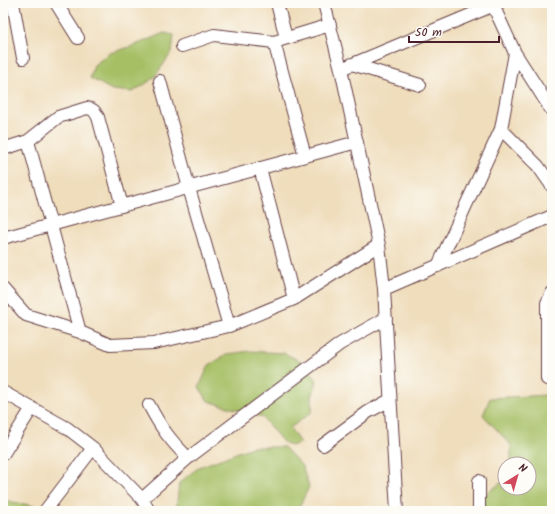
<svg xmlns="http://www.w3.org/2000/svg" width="555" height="514" font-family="Kalam,sans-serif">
	<rect width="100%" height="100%" fill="#fdfcf7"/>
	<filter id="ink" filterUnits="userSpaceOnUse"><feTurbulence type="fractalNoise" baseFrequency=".025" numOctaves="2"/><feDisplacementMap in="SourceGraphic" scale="8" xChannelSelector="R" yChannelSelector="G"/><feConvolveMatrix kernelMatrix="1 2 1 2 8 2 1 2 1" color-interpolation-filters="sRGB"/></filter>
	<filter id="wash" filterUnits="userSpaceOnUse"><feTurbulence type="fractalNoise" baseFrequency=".012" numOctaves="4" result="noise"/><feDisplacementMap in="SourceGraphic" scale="16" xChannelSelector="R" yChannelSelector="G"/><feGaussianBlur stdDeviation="0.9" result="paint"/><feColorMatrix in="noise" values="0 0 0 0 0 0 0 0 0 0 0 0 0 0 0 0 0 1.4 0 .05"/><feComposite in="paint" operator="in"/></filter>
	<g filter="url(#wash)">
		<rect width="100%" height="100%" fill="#efddbb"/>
		<path fill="#a6bf65" stroke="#786f48" d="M164 33 174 35 172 52 154 78 133 92 112 90 90 78 94 65 110 53 133 46Z
			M250 351 283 353 305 363 317 381 312 397V412L290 428 300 443 291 446 283 442 262 417 208 401 199 387 209 365 228 354Z
			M548 395 552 400V511H474V502L505 480V488H529V464H511V445L483 415 490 398Z
			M252 447H284L302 466 309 487 297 511H176L179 483 199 467Z
			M3 500 60 511H3Z"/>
	</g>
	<g filter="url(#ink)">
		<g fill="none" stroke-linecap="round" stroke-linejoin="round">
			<defs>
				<path id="minor" d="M13 3 23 58
					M56 3 78 38
					M277 3 286 38
					M324 3 341 69 379 245 384 289 397 511
					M492 3 515 53 552 111
					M274 42 305 156
					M182 46 214 35 274 42 330 25
					M352 64 420 85
					M341 69 499 3
					M160 81 189 188 229 326
					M501 129 538 166 552 186
					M28 141 80 332
					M3 149 28 141 58 117 87 108C94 109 95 112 98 117L122 206
					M260 168 294 299
					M3 238 357 142
					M438 266 501 129 515 53
					M3 289 26 315 80 332 110 345 154 343 229 326 294 299 379 245
					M384 289 552 216
					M547 379V303L552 293
					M3 392 67 428 93 448 142 499 149 511
					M149 405C161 428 170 440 188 458
					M323 445 368 412 390 400
					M3 454 32 408
					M142 499 188 458 340 344 386 318
					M45 511 93 448
					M479 511V481"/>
			</defs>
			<use href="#minor" stroke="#633c41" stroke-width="14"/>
			<use href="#minor" stroke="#fff" stroke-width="12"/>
		</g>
	</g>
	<rect width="555" height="514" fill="none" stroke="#fdfcf7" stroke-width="16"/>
	<g transform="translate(517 476) rotate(37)"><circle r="19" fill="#fdfcf7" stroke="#b5a4a5"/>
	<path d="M0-3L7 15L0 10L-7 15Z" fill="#d1495b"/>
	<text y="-6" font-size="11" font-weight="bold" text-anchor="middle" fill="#4a1f2b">N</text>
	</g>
	<path d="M409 36v6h90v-6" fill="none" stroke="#4a1f2b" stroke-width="2"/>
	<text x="415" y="36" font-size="12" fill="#4a1f2b" stroke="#fdfcf7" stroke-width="3" paint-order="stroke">50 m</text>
</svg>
